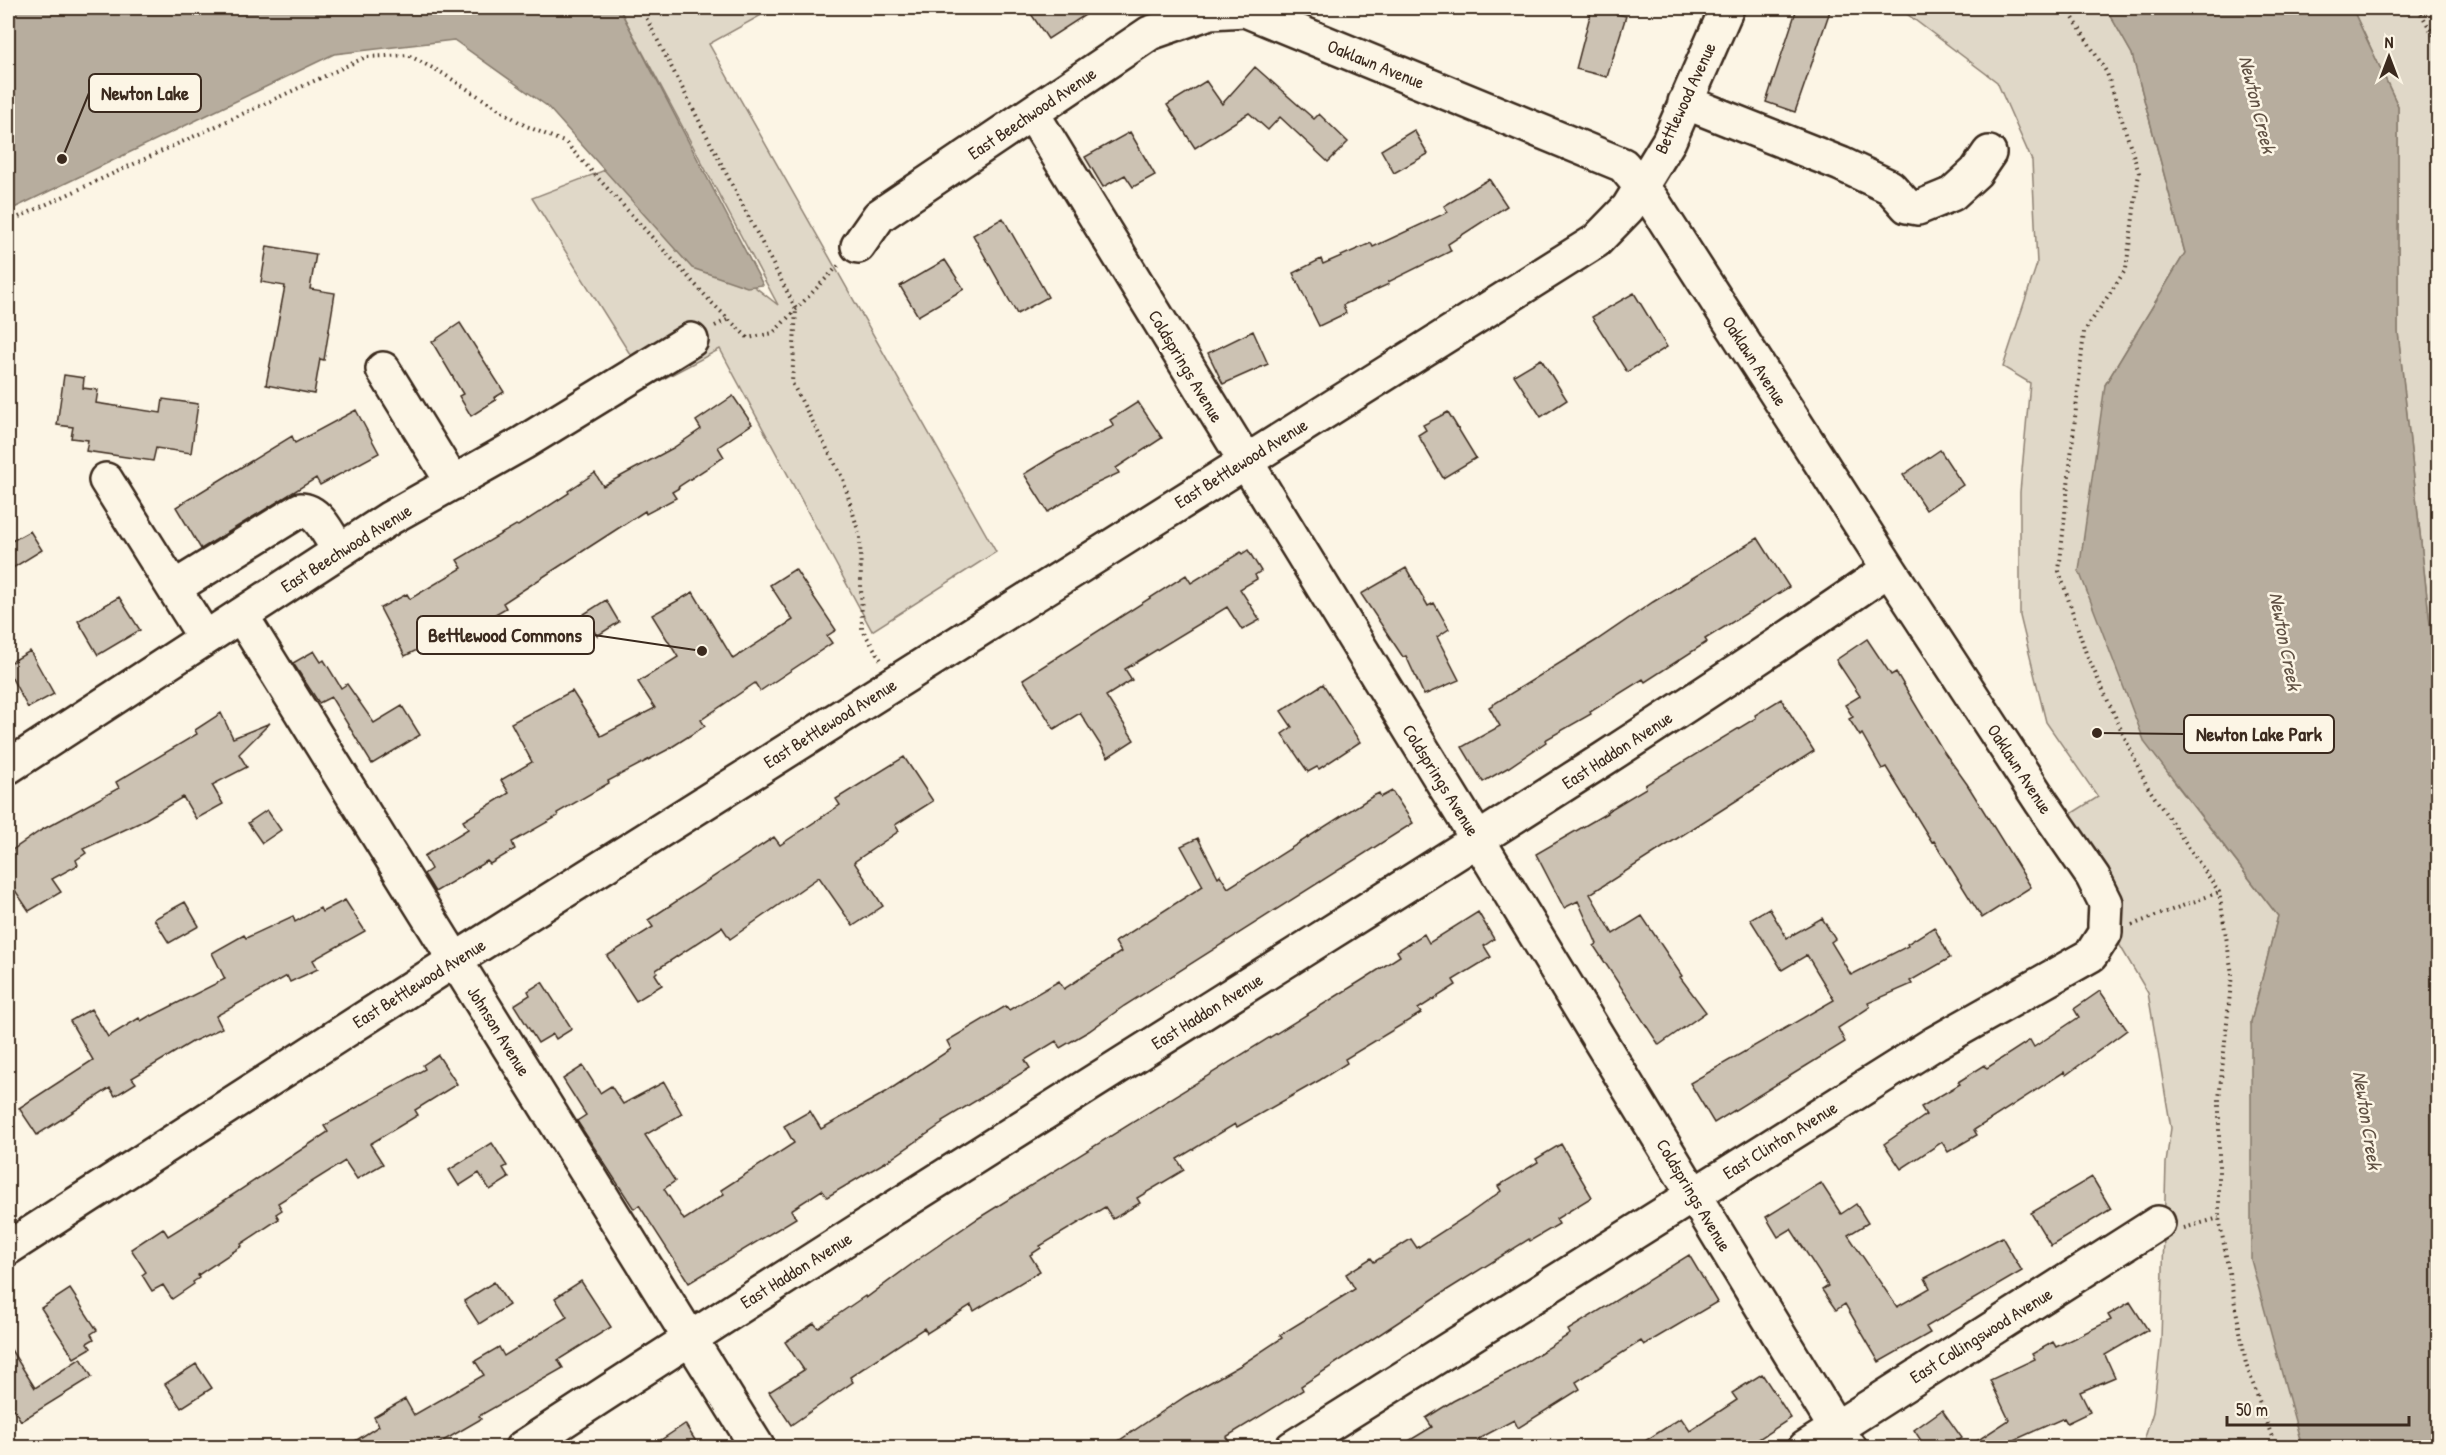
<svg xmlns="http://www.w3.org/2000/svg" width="2446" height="1455" font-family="'Patrick Hand',sans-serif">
	<rect width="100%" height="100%" fill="#fcf5e5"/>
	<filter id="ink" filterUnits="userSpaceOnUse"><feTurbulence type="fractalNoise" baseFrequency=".0167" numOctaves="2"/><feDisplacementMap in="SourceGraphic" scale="12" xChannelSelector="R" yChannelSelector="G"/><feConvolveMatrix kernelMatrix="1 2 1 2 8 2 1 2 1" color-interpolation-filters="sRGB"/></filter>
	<g filter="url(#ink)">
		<path fill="#e0d8c8" stroke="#8e8173" stroke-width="1.5" d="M619 8H774L709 44 996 552 872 631 720 349 650 386 532 198 605 170 778 305Z
			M1899 8H2106L2132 54 2185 253 2105 385 2175 783 2278 916 2251 1022 2322 1447H2142L2153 1412 2161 1340 2166 1163 2171 1128 2148 993 2050 827 2098 797 2046 722 2020 616V492L2030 383 2003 367 2037 264 2032 161 1997 82Z
			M2352 8H2438V698L2398 332V106Z"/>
		<path fill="#b7ad9e" stroke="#85796b" stroke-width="1.5" d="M8 8H619L763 285 747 287 692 268 547 106 454 40 334 54 8 211Z
			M2106 8H2352L2398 106V332L2438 698V1447H2302L2251 1260V1022L2278 916 2145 743 2079 571 2105 385 2185 253 2132 54Z"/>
		<path fill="#ccc2b3" stroke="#3b2a1e" stroke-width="1.5" d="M1027 8H1096L1048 39Z
			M1592 8 1626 16 1607 77 1576 69Z
			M1797 8H1831L1795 112 1766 102Z
			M1255 67 1314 119 1319 114 1348 142 1328 162 1280 117 1268 130 1249 113 1195 148 1167 105 1206 81 1222 104Z
			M1414 130 1428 154 1394 173 1381 150Z
			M1130 132 1155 175 1133 187 1125 175 1103 187 1085 157Z
			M1489 179 1507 206 1448 244 1451 251 1388 282 1389 284 1343 305 1346 313 1319 326 1293 273 1321 259 1323 264 1371 243 1373 247 1448 212 1444 206Z
			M1003 218 1048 297 1017 314 973 235Z
			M267 246 316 254 310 289 335 293 324 360 320 359 314 394 266 385 285 286 261 282Z
			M945 260 964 289 918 316 900 286Z
			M1634 293 1667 347 1627 372 1592 317Z
			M460 323 504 392 494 398 496 400 471 416 459 396 463 394 432 342Z
			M1253 331 1268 364 1223 384 1208 353Z
			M1541 359 1567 400 1541 417 1514 375Z
			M64 375 84 378 83 388 98 390 96 403 161 413 163 399 198 404 191 453 156 448 153 461 86 451 88 440 71 438 73 427 57 425Z
			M733 396 752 424 718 447 724 457 678 487 679 488 672 492 676 498 646 514 645 511 563 564 503 603 506 608 450 640 447 635 405 656 380 608 407 594 410 599 462 568 457 560 516 525 518 526 569 493 568 491 595 473 603 486 673 448 701 429 696 421Z
			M1138 402 1162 438 1116 468 1119 473 1089 487 1048 512 1024 474 1058 453 1114 426 1110 420Z
			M356 410 379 453 320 485 316 478 201 549 176 507 292 436 295 443Z
			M1448 412 1476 458 1443 478 1418 435 1426 430 1423 425Z
			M1940 450 1963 485 1926 510 1903 475Z
			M30 531 42 550 8 571V543Z
			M1758 538 1789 587 1705 639 1707 642 1645 682 1643 679 1590 712 1591 714 1545 740 1546 742 1509 767 1483 782 1462 747 1500 726 1489 707 1597 640 1653 602Z
			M1248 550 1261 571 1255 575 1257 579 1240 589 1260 620 1242 630 1227 607 1125 669 1132 680 1106 696 1134 740 1108 757 1080 713 1054 729 1023 679 1186 575 1191 583 1241 552 1242 554Z
			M1406 568 1428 606 1434 603 1449 629 1437 637 1459 680 1424 695 1406 656 1403 657 1361 594Z
			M795 569 836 630 827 636 832 643 760 691 755 683 701 720 705 726 667 750 608 781 609 783 557 813 558 816 512 842 515 849 490 864 487 861 435 892 424 874 431 869 424 856 468 829 463 821 509 793 501 780 532 762 511 723 572 691 601 736 655 708 638 682 678 657 652 615 693 592 733 659 793 620 770 585Z
			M119 597 140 630 98 655 78 621Z
			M606 600 619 622 597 636 584 614Z
			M1867 639 1891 675 1896 672 1942 749 1967 784 2031 887 1982 918 1934 841 1932 842 1886 767 1882 769 1862 734 1860 736 1849 719 1853 717 1845 705 1860 696 1836 660Z
			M30 651 54 694 28 708 8 671V664Z
			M314 651 321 662 324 660 341 688 347 684 374 723 402 706 420 735 372 764 331 697 319 703 293 663Z
			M1323 684 1360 742 1319 769 1317 767 1308 772 1282 734 1292 727 1281 711Z
			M1781 699 1814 751 1590 894 1613 934 1642 916 1682 976 1680 977 1706 1012 1659 1045 1594 946 1597 944 1578 901 1564 908 1536 854 1607 813 1606 812 1646 788 1645 785 1756 718 1755 715Z
			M221 713 233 738 270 723 239 754 247 767 212 785 223 804 196 819 183 797 139 823 83 849 86 853 76 860 78 865 52 879 61 892 29 911 8 880V853L40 831 119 788 116 782 197 734 195 730Z
			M904 757 933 801 895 825 899 831 854 862 883 906 853 926 819 877 730 939 722 927 656 970 657 972 655 974 662 985 636 1001 607 956 653 927 648 920 774 837 780 845 840 805 836 799Z
			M1392 791 1413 823 1124 1006 1089 1031 1060 1048 1056 1041 1025 1060 1030 1068 942 1121 943 1123 892 1158 827 1197 822 1190 791 1210 796 1218 689 1283 639 1205 634 1209 577 1121 586 1115 563 1079 583 1066 600 1093 611 1086 623 1104 664 1082 682 1114 645 1135 675 1181 664 1189 684 1220 724 1194 721 1190 794 1143 784 1126 810 1111 821 1129 886 1092 951 1049 947 1041 1006 1006 1009 1010 1059 981 1064 989 1121 952 1115 942 1203 886 1181 846 1198 838 1218 877 1220 875 1228 888 1373 796 1379 793 1381 797Z
			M267 810 281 830 262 843 248 823Z
			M345 900 365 931 313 960 318 969 290 982 287 976 216 1016 222 1028 192 1042 132 1078 136 1083 115 1096 110 1088 37 1135 19 1108 93 1060 70 1021 91 1009 108 1037 139 1018 141 1021 151 1015 152 1016 225 979 212 953 244 935 246 938 293 916 295 922 320 908 322 912Z
			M185 902 199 926 169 943 154 919Z
			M1769 908 1787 938 1822 918 1835 939 1831 942 1851 975 1908 946 1907 944 1934 927 1950 958 1910 981 1912 984 1868 1003 1870 1007 1838 1028 1845 1042 1714 1123 1690 1083 1834 1000 1807 955 1782 970 1750 919Z
			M1478 912 1494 939 1484 946 1491 957 1453 980 1456 985 1418 1009 1421 1013 1345 1059 1347 1063 1320 1080 1237 1127 1235 1124 1177 1159 1184 1170 1137 1198 1140 1203 1113 1219 1105 1207 1040 1246 1041 1248 1030 1255 1040 1271 974 1311 971 1305 927 1333 924 1328 850 1377 853 1382 791 1425 769 1392 804 1370 785 1342 814 1323 818 1328 865 1296 866 1298 920 1258 977 1219 1364 979 1400 956 1397 951 1424 934 1429 943Z
			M542 982 572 1029 556 1039 553 1034 538 1043 514 1005 530 995 528 991Z
			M2100 991 2127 1030 2066 1075 2064 1072 1974 1130 1977 1135 1948 1152 1942 1142 1901 1169 1884 1144 1926 1115 1921 1107 1960 1084 1958 1082 1985 1065 1987 1068 2030 1040 2034 1047 2079 1017 2074 1009Z
			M438 1055 457 1084 415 1110 418 1115 370 1144 383 1164 357 1179 345 1161 278 1203 282 1210 276 1214 279 1219 241 1244 242 1246 198 1275 199 1278 193 1282 194 1284 172 1299 163 1285 152 1291 142 1275 146 1272 131 1249 163 1228 168 1236 216 1206 328 1132 324 1126 425 1069 423 1065Z
			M492 1143 507 1166 503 1168 509 1178 490 1190 479 1173 459 1186 449 1170Z
			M1561 1144 1592 1197 1556 1219 1559 1224 1530 1241 1529 1239 1444 1292 1301 1386 1303 1390 1226 1437 1233 1448H1108L1186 1396 1241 1365 1282 1338 1280 1335 1355 1289 1346 1274 1371 1258 1374 1262 1411 1239 1417 1248 1465 1217 1501 1191 1498 1186 1538 1162 1536 1159Z
			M2092 1177 2111 1209 2051 1246 2031 1213Z
			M1821 1183 1841 1214 1856 1204 1868 1223 1848 1235 1897 1307 1930 1288 1925 1278 2002 1237 2022 1271 1926 1327 1930 1333 1879 1362 1845 1304 1836 1310 1822 1290 1828 1286 1791 1229 1778 1237 1766 1217Z
			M1689 1255 1717 1302 1644 1345 1641 1341 1576 1382 1580 1389 1518 1428 1514 1420 1478 1439 1484 1448H1397L1432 1427 1426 1418 1453 1401 1510 1372 1570 1334 1568 1330Z
			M581 1281 611 1327 558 1360 563 1368 479 1416 481 1419 431 1448H344L379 1426 374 1417 405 1399 414 1415 484 1375 475 1361 499 1347 504 1356 567 1317 555 1298Z
			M494 1282 509 1305 479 1324 464 1301Z
			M70 1289 97 1330 91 1334 94 1339 87 1343 91 1348 74 1358 41 1308Z
			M2130 1302 2148 1330 2105 1355 2115 1377 2080 1392 2090 1412 2067 1423 2064 1418 2012 1441 2016 1448H1966L2009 1420 1990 1380 2035 1359 2032 1354 2053 1342 2056 1347 2111 1320 2108 1315Z
			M8 1345 35 1388 81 1358 92 1377 21 1421 8 1400Z
			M196 1364 212 1388 181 1408 165 1384Z
			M1762 1374 1791 1418 1745 1448H1634L1681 1418 1690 1431 1737 1400 1732 1393Z
			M1942 1410 1962 1438 1948 1448H1926L1914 1430Z
			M685 1424 700 1448H649Z"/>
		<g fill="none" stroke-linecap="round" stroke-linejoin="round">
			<defs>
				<path id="minor" d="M1685 102 1841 164 1890 187 1907 206 1918 208 1952 194 1976 172 1989 153
					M1032 113 1478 840 1835 1427 1850 1448
					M858 246 879 216 1150 33 1210 12 1245 10 1623 165 1652 200 1889 569 2042 803 2093 877 2106 903 2105 924V933L2091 955 1935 1043 1292 1448
					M383 369 453 483
					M106 480 205 638
					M174 588 300 510C319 510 330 537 339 551
					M241 615 758 1448
					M8 767 390 518 523 443 691 340
					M8 1248 455 960 1596 241 1628 208 1669 141 1727 8
					M522 1448C784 1276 1049 1110 1314 943 1508 821 1701 699 1889 569
					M1805 1448 2158 1223"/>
			</defs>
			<use href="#minor" stroke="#3b2a1e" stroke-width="38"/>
			<path stroke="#3b2a1e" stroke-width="4" stroke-dasharray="1.5 4.5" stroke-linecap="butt" d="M641 8 796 309 792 383 843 479 860 537 862 629 881 660
				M2067 8 2107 73 2139 173 2126 269 2084 332 2059 571 2086 653 2147 786 2219 892 2232 974 2219 1099V1218L2246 1364 2276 1448
				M2418 8 2438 43
				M8 222 366 57 408 55 442 73 524 125 566 143 712 303 748 338 773 333 839 265
				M715 326 729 319
				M2132 925 2219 892
				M2184 1228 2219 1218"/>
			<use href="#minor" stroke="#fcf5e5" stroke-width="33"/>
		</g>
	</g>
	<g text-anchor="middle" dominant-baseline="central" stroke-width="5" stroke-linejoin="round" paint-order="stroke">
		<g font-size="18" fill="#3b2a1e" stroke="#fcf5e5">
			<text transform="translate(1376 64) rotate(22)">Oaklawn Avenue</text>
			<text transform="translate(1685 98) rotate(-65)">Bettlewood Avenue</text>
			<text transform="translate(1032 113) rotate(-34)">East Beechwood Avenue</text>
			<text transform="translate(1755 361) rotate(57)">Oaklawn Avenue</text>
			<text transform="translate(1186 366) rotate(59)">Coldsprings Avenue</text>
			<text transform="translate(1241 463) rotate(-32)">East Bettlewood Avenue</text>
			<text transform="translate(346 548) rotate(-32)">East Beechwood Avenue</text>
			<text transform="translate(830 723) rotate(-32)">East Bettlewood Avenue</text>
			<text transform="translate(1617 750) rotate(-33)">East Haddon Avenue</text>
			<text transform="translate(2020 769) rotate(57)">Oaklawn Avenue</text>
			<text transform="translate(1441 780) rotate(58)">Coldsprings Avenue</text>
			<text transform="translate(419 983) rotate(-32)">East Bettlewood Avenue</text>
			<text transform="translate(1207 1011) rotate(-32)">East Haddon Avenue</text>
			<text transform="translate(499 1031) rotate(58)">Johnson Avenue</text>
			<text transform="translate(1780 1140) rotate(-32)">East Clinton Avenue</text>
			<text transform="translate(1694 1195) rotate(59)">Coldsprings Avenue</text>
			<text transform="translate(796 1270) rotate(-32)">East Haddon Avenue</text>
			<text transform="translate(1981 1335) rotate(-32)">East Collingswood Avenue</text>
		</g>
		<g font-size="20" font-style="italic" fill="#605144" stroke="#fcf5e5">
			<text transform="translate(2258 104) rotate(76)">Newton Creek</text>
			<text transform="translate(2286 641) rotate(79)">Newton Creek</text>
			<text transform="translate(2368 1120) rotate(81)">Newton Creek</text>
		</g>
	</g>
	<path fill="none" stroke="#3b2a1e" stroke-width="2" d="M62 159L89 93M702 651L594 635M2097 733L2184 734"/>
	<g fill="#3b2a1e" stroke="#fcf5e5" stroke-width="2">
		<circle cx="62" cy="159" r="6"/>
		<circle cx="702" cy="651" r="6"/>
		<circle cx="2097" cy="733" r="6"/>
	</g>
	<g fill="#fcf5e5" stroke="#3b2a1e" stroke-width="2">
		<rect x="89" y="74" width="112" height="38" rx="6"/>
		<rect x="417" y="616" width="177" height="38" rx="6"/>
		<rect x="2184" y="715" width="150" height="38" rx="6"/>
	</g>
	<g font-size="20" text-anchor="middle" font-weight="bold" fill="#3b2a1e">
		<text x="145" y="100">Newton Lake</text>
		<text x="505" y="642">Bettlewood Commons</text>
		<text x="2259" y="741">Newton Lake Park</text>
	</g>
	<rect width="2446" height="1455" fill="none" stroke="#fcf5e5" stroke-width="30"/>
	<rect x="15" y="15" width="2416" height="1425" fill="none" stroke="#3b2a1e" stroke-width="2" filter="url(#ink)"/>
	<g transform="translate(2389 57)" stroke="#fcf5e5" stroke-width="4.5" paint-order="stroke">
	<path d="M0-4.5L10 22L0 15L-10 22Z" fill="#3b2a1e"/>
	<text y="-9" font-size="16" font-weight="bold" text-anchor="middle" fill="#3b2a1e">N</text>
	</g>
	<path d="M2227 1416v9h182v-9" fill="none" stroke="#3b2a1e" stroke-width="3"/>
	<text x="2236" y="1416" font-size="18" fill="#3b2a1e" stroke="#fcf5e5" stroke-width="4.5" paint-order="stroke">50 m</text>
</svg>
